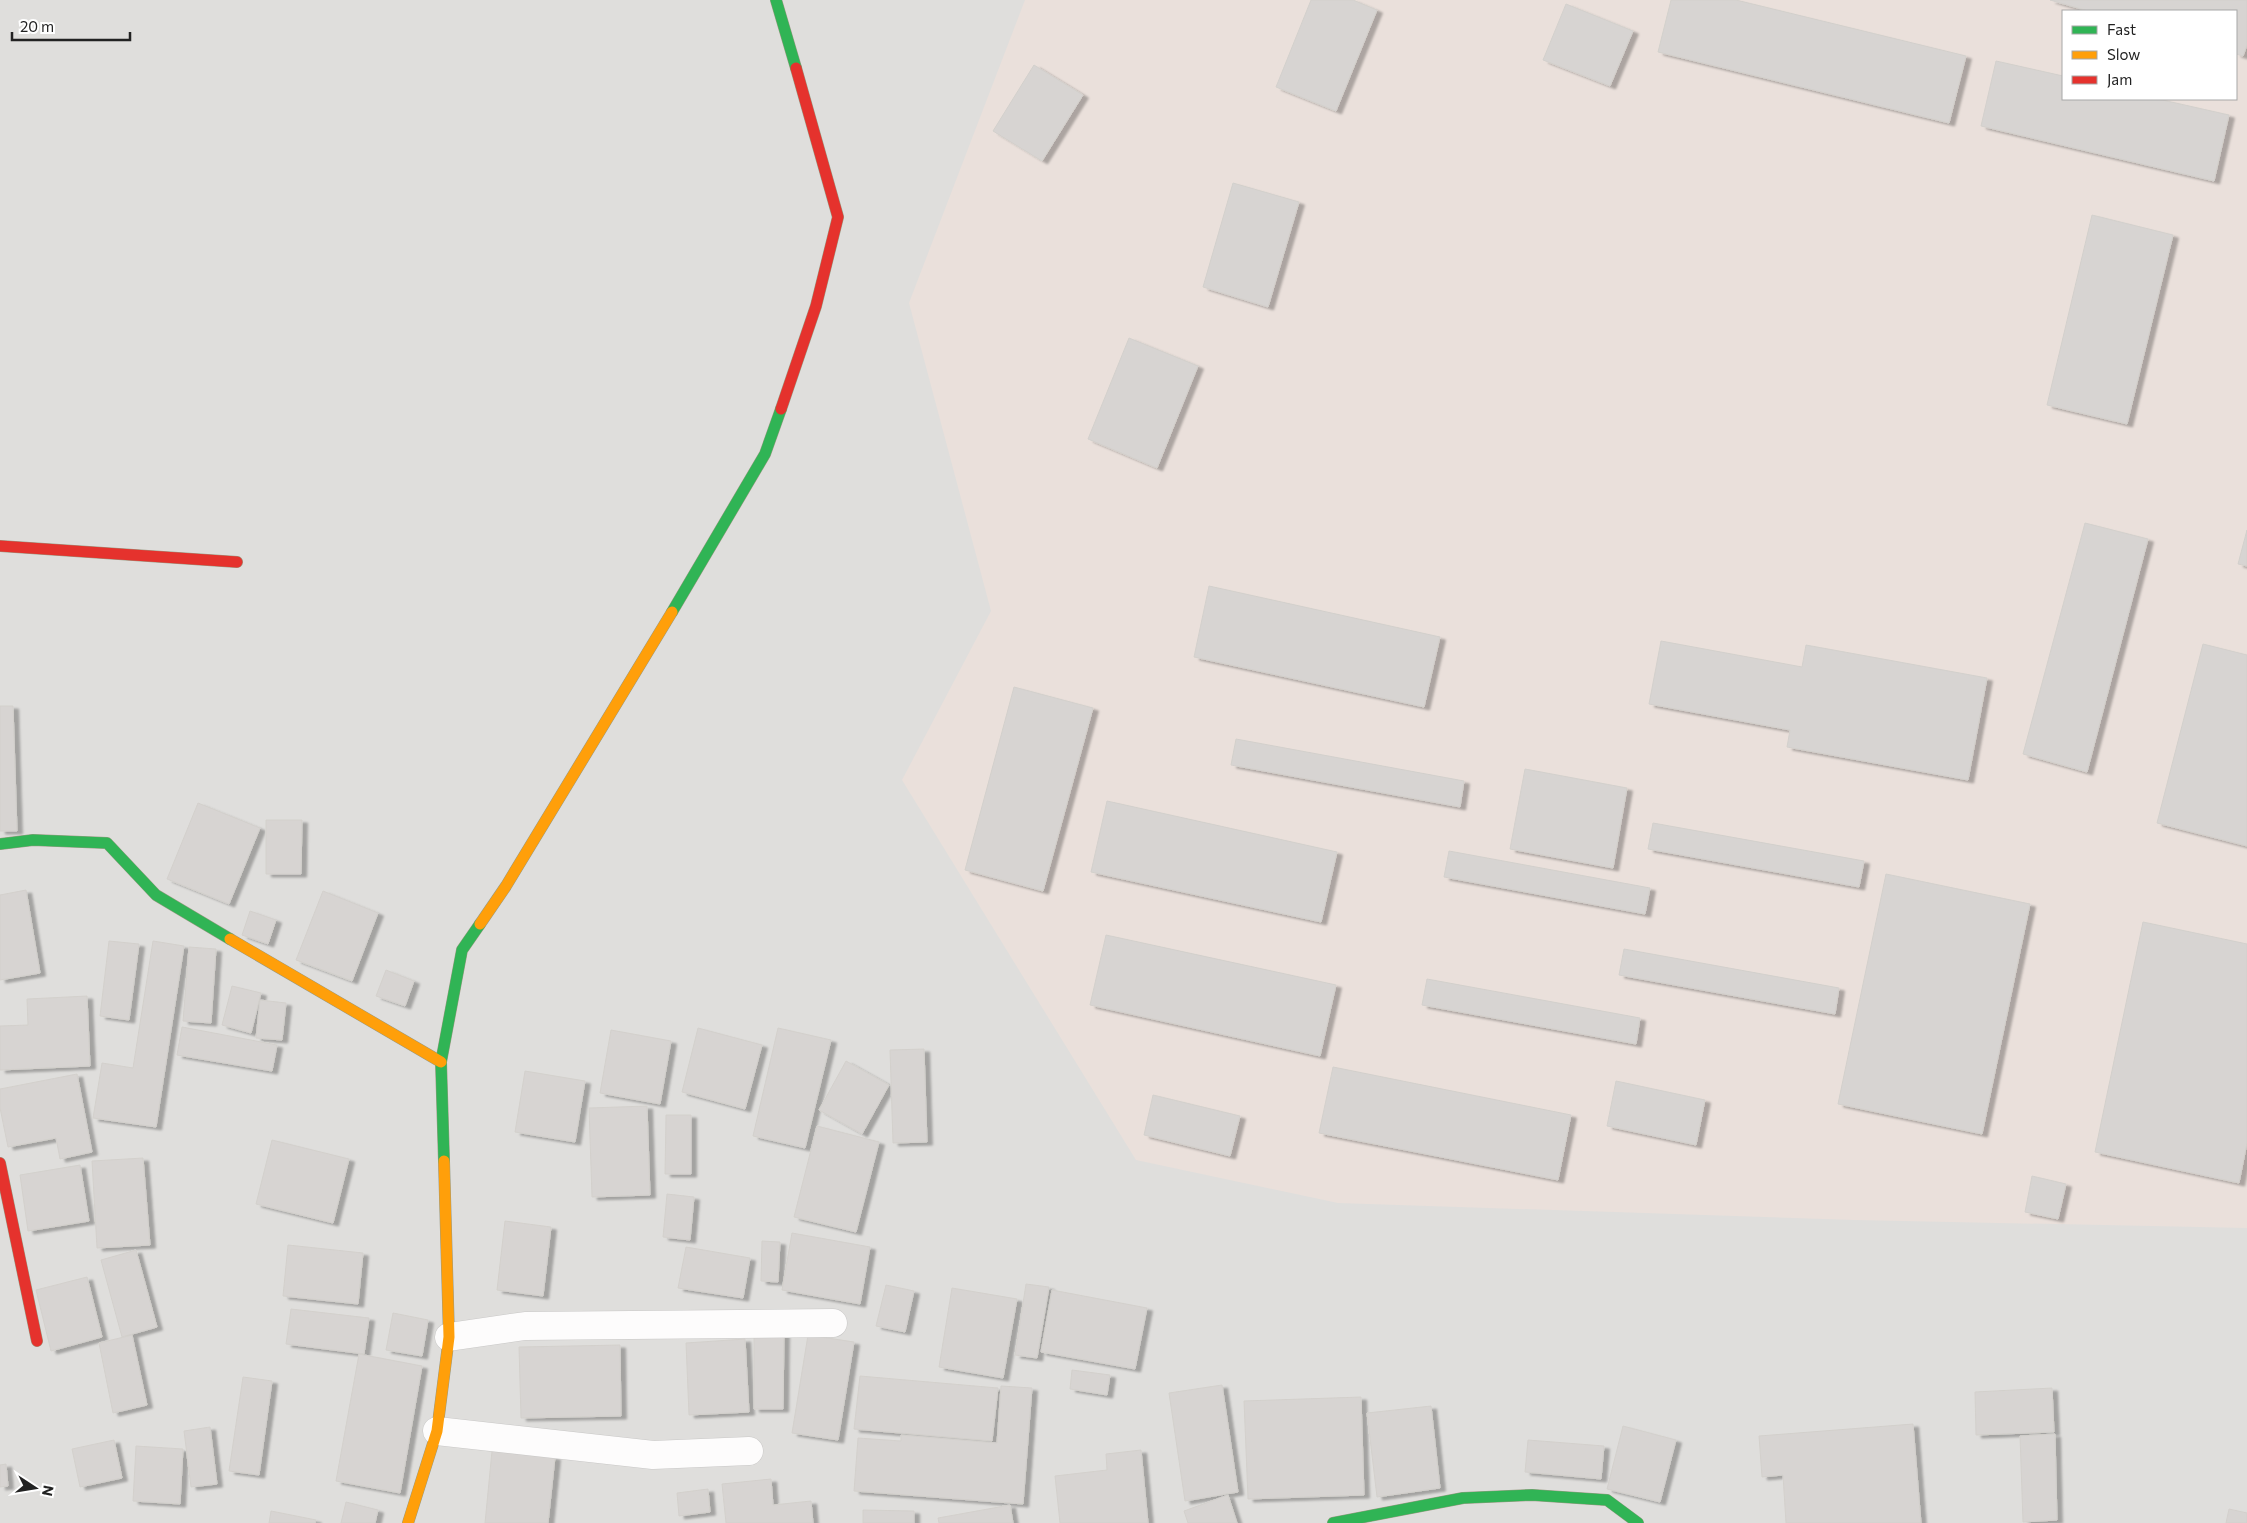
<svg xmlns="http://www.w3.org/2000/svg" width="2247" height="1523" font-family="Commissioner,sans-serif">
	<defs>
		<filter id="shadow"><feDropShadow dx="5.5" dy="3" stdDeviation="1" flood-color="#0004"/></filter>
	</defs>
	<rect width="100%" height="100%" fill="#f0eeeb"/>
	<path fill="#dfdedc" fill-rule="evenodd" d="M0 0H2247V1523H0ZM2063 11H2236V99H2063Z"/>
	<path fill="#eae0db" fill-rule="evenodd" d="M1025 0H2247V1228L1855 1220 1338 1203 1136 1160 902 780 991 611 909 303ZM2063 11H2236V99H2063Z"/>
	<path fill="#d7d4d2" stroke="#d3d0cc" filter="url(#shadow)" d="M1311 0H1353L1377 10 1336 111 1276 87Z
		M1671 0H1736L1966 56 1949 123 1658 52Z
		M2050 0H2247V45L2243 56 2236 54V11H2088Z
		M1566 4 1633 31 1610 86 1543 60Z
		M1996 61 2063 76V99H2158L2229 115 2214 181 1981 126Z
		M1034 65 1083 95 1042 161 993 131Z
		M1233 183 1299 202 1268 307 1203 287Z
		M2092 215 2173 235 2127 424 2047 405Z
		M1129 338 1198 366 1157 468 1088 439Z
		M2085 523 2148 539 2087 772 2023 754Z
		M2247 530V566L2238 564Z
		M1209 586 1440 637 1424 707 1194 657Z
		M1661 641 1802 667 1806 645 1987 678 1968 780 1787 747 1790 730 1649 704Z
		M2203 644 2247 655V846L2157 823Z
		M1014 687 1093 708 1043 891 965 870Z
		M0 706H13L17 831H0Z
		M1236 739 1464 781 1460 807 1231 765Z
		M1525 769 1627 788 1613 868 1510 849Z
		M1107 801 1337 852 1321 922 1091 872Z
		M198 803 260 828 229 904 167 879Z
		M266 820H302L301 874H266Z
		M1653 823 1864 861 1859 887 1648 849Z
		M1449 851 1650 888 1645 914 1444 877Z
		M1886 874 2030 904 1982 1134 1838 1104Z
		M26 890 40 973 0 980V895Z
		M323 891 378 913 352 981 296 960Z
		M250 911 276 920 268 944 242 935Z
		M2143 922 2247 944V1143L2239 1183 2095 1152Z
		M1106 935 1336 985 1320 1056 1090 1005Z
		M109 941 139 944 129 1020 100 1016Z
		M153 941 184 946 156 1127 93 1118 102 1063 133 1068Z
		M189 947 216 949 211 1023 183 1021Z
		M1624 949 1839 988 1835 1014 1619 975Z
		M386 970 414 981 405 1006 376 996Z
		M1427 979 1640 1018 1636 1044 1422 1005Z
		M232 986 261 993 251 1033 222 1025Z
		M87 996 90 1066 0 1070V1026L28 1025 27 999Z
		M260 1000 286 1003 282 1040 256 1038Z
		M182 1027 277 1045 272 1071 177 1055Z
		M698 1028 762 1045 745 1109 682 1092Z
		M778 1028 831 1040 805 1148 753 1136Z
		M611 1030 671 1041 660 1104 600 1093Z
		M924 1049 927 1142 893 1143 890 1050Z
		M846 1061 889 1085 862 1134 819 1110Z
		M1333 1067 1571 1115 1558 1180 1319 1133Z
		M525 1071 585 1081 575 1142 515 1132Z
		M77 1074 92 1152 60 1159 56 1138 8 1147 0 1108V1089Z
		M1616 1081 1705 1100 1696 1145 1607 1126Z
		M1153 1095 1240 1116 1230 1156 1144 1135Z
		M647 1106 650 1195 592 1197 589 1108Z
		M666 1115H691V1174H665Z
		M817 1126 879 1142 856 1232 794 1217Z
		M272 1140 349 1159 333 1223 256 1204Z
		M143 1158 150 1245 97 1248 92 1161Z
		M80 1165 89 1221 28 1231 20 1175Z
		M2032 1176 2066 1184 2058 1219 2025 1212Z
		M667 1194 694 1197 690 1240 663 1237Z
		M505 1221 551 1227 543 1296 497 1290Z
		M792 1233 870 1247 860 1304 782 1290Z
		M762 1241 780 1242 778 1282 761 1281Z
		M288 1245 363 1253 358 1304 283 1296Z
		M686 1247 750 1258 743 1298 678 1288Z
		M136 1250 157 1327 122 1337 101 1260Z
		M87 1277 102 1337 51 1351 36 1290Z
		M1026 1284 1049 1287 1037 1358 1015 1355Z
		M886 1285 914 1291 905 1332 876 1326Z
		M952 1288 1017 1299 1003 1378 939 1367Z
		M1052 1290 1147 1308 1135 1369 1041 1352Z
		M291 1309 369 1318 364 1354 286 1344Z
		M393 1313 428 1320 422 1356 386 1350Z
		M754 1333H784L783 1409H754Z
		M132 1335 147 1405 113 1413 99 1343Z
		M808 1335 854 1342 838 1440 792 1433Z
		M745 1339 749 1412 689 1415 686 1343Z
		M620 1345 621 1416 521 1418 519 1347Z
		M359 1354 422 1366 400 1493 336 1481Z
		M1072 1370 1110 1375 1107 1395 1070 1389Z
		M860 1376 998 1388 992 1441 854 1429Z
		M243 1377 272 1381 259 1475 229 1471Z
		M1222 1385 1238 1492 1185 1501 1169 1393Z
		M1001 1386 1032 1388 1023 1504 854 1491 858 1438 901 1441V1435L997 1443Z
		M2052 1388 2054 1432 1976 1435 1975 1392Z
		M1361 1397 1364 1495 1248 1499 1244 1401Z
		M1431 1406 1440 1488 1377 1497 1367 1413Z
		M1913 1424 1921 1523H1786L1783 1475 1762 1477 1759 1436Z
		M1623 1426 1676 1440 1660 1502 1607 1489Z
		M210 1427 217 1484 191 1487 184 1431Z
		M2055 1434 2057 1520 2023 1522 2020 1436Z
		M114 1440 122 1478 80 1487 72 1449Z
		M1528 1440 1604 1446 1601 1479 1525 1472Z
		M136 1446 183 1449 180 1504 133 1501Z
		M1141 1450 1148 1523H1060L1055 1476 1107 1470 1106 1454Z
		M492 1451 555 1457 548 1523H485Z
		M6 1464 8 1486 0 1487V1465Z
		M771 1479 773 1505 811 1501 813 1523H726L722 1484Z
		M708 1489 710 1512 679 1516 677 1493Z
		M1228 1495 1237 1523H1188L1184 1511Z
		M346 1502 378 1510 375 1523H341Z
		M1010 1505 1013 1523H939L938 1518Z
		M2229 1509 2247 1513V1523H2226Z
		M863 1510 914 1511V1523H863Z
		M271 1511 316 1520 315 1523H269Z"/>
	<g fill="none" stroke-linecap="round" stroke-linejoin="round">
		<defs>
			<path id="street" d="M449 1337 525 1326 833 1323
				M437 1431 653 1455 749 1451"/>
			<path id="fast" d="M776 0 796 68
				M672 612 765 454 781 409
				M0 844 33 840 107 843 156 895 230 939
				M444 1161 441 1062 462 950 480 924
				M1333 1523 1463 1498 1532 1495 1607 1500 1638 1523"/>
			<path id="slow" d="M480 924 506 886 672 612
				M230 939 441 1062
				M408 1523 437 1431 449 1337 444 1161"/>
			<path id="jam" d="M781 409 816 306 838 217 796 68
				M0 546 237 562
				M0 1163 37 1341"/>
		</defs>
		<use href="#street" stroke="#c9c8c7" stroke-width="29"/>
		<use href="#fast" stroke="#999a82" stroke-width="12"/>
		<use href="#slow" stroke="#999a82" stroke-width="12"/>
		<use href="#jam" stroke="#999a82" stroke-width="12"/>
		<use href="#street" stroke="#fdfcfc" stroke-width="28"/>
		<use href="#fast" stroke="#30b455" stroke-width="11"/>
		<use href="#slow" stroke="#ff9f0a" stroke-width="11"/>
		<use href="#jam" stroke="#e5322d" stroke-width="11"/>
	</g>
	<rect x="2062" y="10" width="175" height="90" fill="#ffffff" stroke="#a7a7a7"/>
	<rect x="2072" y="26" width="25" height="8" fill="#30b455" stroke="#a7a7a7"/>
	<text x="2107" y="35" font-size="15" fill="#222222">Fast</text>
	<rect x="2072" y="51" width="25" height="8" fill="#ff9f0a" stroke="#a7a7a7"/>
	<text x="2107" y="60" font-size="15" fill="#222222">Slow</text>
	<rect x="2072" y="76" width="25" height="8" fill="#e5322d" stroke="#a7a7a7"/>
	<text x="2107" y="85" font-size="15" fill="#222222">Jam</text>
	<g transform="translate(35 1488) rotate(102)" stroke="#ffffff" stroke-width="4" paint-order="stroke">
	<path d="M0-4L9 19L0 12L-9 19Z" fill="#222222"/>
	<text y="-8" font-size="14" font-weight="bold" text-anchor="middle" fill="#222222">N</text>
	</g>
	<path d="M12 32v8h118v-8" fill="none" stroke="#222222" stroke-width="2.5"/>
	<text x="20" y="32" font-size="15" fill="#222222" stroke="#ffffff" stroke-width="4" paint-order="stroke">20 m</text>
</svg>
